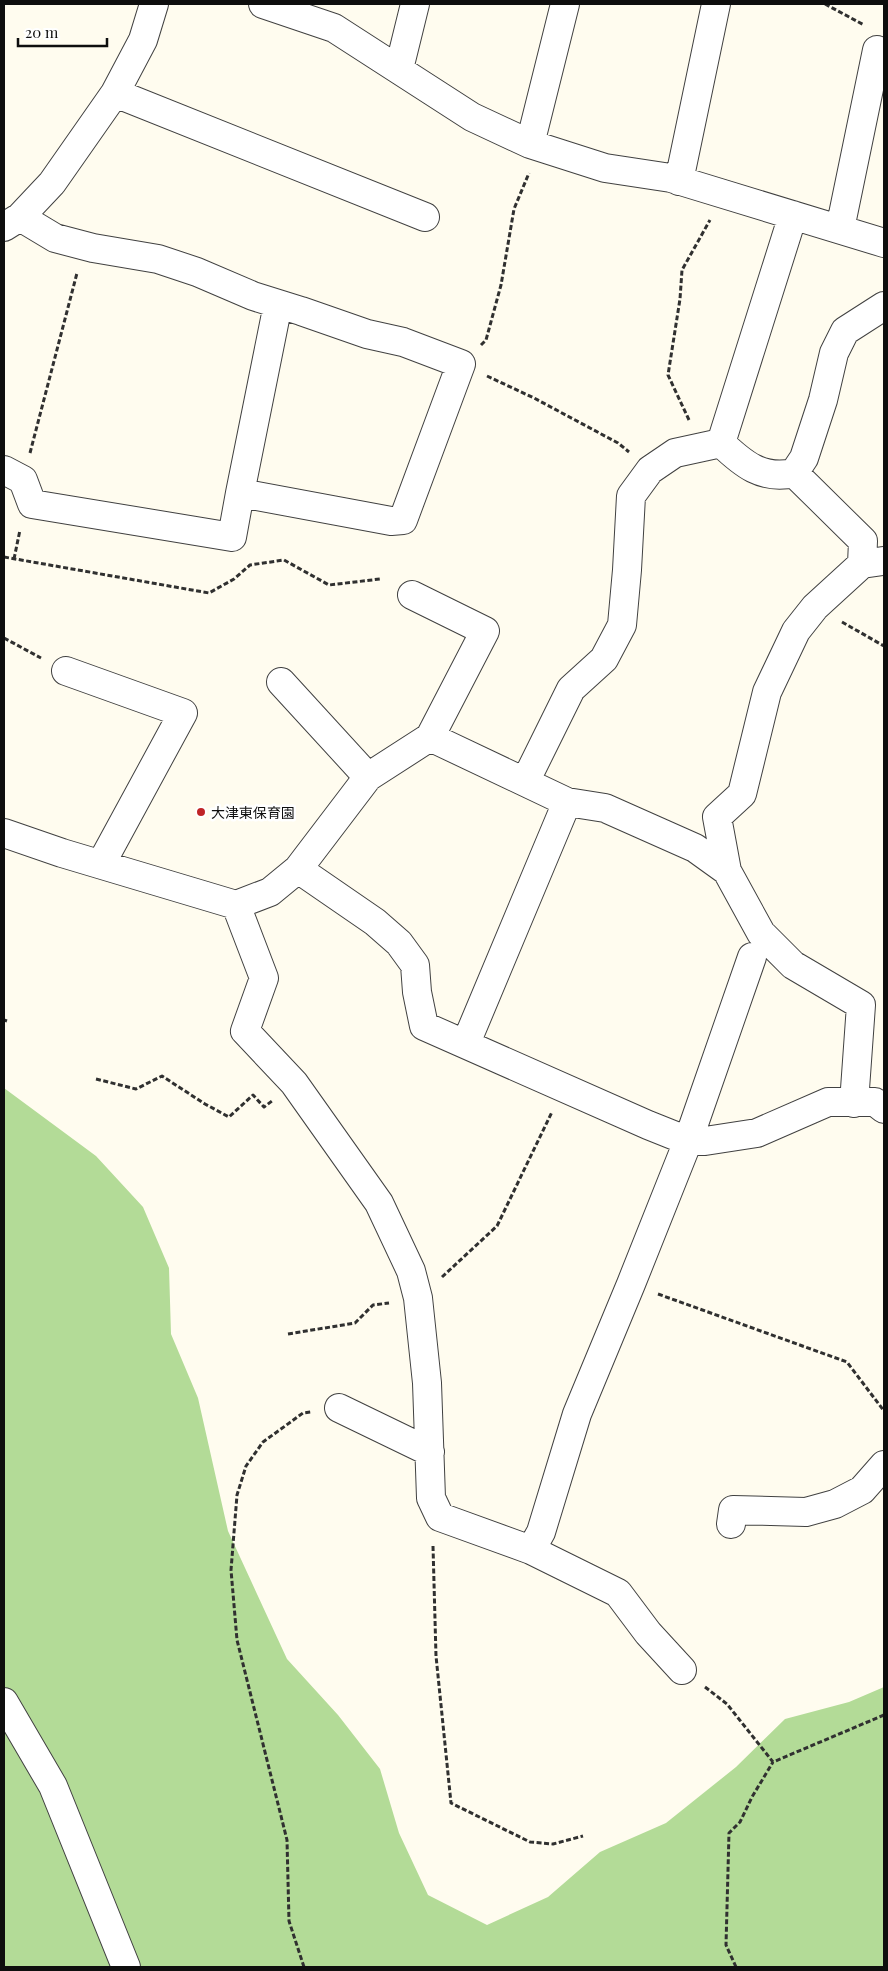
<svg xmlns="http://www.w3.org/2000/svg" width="888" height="1971" font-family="'Playfair Display','Noto Sans JP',serif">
	<rect width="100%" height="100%" fill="#fffcef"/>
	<path fill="#b3db97" d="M4 1088 96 1156 143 1207 169 1268 171 1334 198 1398 228 1531 287 1659 338 1715 380 1769 399 1833 428 1895 487 1925 548 1897 600 1852 666 1823 736 1767 785 1719 849 1702 884 1687V1967H4Z"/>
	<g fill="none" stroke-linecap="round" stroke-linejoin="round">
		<defs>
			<path id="minor" d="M263 4 334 28 472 117 530 144 605 168 671 178 884 243
				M399 69 415 4
				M115 93 425 217
				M530 144 565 4
				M679 181 716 4
				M4 227 20 217 52 183 115 93 143 40 154 4
				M840 229 877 50
				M721 443C743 464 762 480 794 473L804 458 823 400 834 353 845 331 884 306
				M4 470 23 480 32 504 232 537 240 493 391 521 403 520 461 364 403 342 367 334 301 311 253 296 197 272 158 259 93 248 55 238 20 217
				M794 473 863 541 862 564
				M240 493 278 304
				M412 595 485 631 430 737
				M66 671 183 713 101 864
				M281 682 368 777
				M525 782 571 689 604 659 622 625 627 570 631 496 650 470 675 453 721 443 793 215
				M4 833 62 853 236 905 270 892 298 869 368 777 430 737 567 802 605 808 695 848 727 871 717 817 742 794 767 692 796 631 815 607 862 564 883 561
				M298 869 375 922 399 943 415 965 417 992 424 1026 648 1125 688 1141H705L757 1133 828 1102H875L884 1109
				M727 871 761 933 793 965 861 1005 854 1103
				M236 905 264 978 245 1031 294 1083 379 1203 411 1271 418 1298 427 1383 431 1498 440 1517 531 1550 541 1532 577 1414 631 1284 688 1141 752 957
				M466 1043 567 802
				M339 1408 430 1452
				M731 1524 733 1510 806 1512 835 1504 862 1490 884 1465
				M531 1550 618 1593 648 1633 682 1670
				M4 1702 53 1786 126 1967"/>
		</defs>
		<use href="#minor" stroke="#414141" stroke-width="30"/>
		<path stroke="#303030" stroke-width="3" stroke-dasharray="5 2.5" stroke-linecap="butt" d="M825 4 864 25
			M481 345 486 340 501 285 514 209 529 173
			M487 376 534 398 618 443 629 452
			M689 420 668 375 680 299 682 270 710 220
			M30 453 77 273
			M4 557 209 593 234 579 250 565 284 560 329 585 380 579
			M14 559 20 530
			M842 622 884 646
			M4 638 41 658
			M4 1020 7 1021
			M96 1079 136 1089 162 1076 205 1104 229 1117 253 1095 264 1107 272 1101
			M442 1277 497 1226 552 1112
			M658 1294 847 1362 884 1411
			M288 1334 355 1323 373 1305 389 1303
			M433 1546 436 1656 451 1803 530 1842 553 1844 583 1836
			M705 1687 727 1704 773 1762 884 1715
			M304 1967 289 1921 287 1840 237 1640 231 1570 237 1495 246 1466 263 1442 303 1413 311 1412
			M736 1967 726 1945 729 1833 740 1822 752 1797 773 1762"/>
		<use href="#minor" stroke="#fff" stroke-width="28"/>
	</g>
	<circle fill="#c02426" stroke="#fff" stroke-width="2" cx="201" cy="812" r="5"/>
	<g text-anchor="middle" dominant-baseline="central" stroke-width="5" stroke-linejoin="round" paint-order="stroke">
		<g font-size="14" fill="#0e0e0e" stroke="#fff" text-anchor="start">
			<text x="211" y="812">大津東保育園</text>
		</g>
	</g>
	<rect width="888" height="1971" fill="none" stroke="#0e0e0e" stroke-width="10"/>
	<path d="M18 38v8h89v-8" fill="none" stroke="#0e0e0e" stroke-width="2.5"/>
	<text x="25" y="38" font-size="15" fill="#0e0e0e" stroke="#ffffff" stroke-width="4" paint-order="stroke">20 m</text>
</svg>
